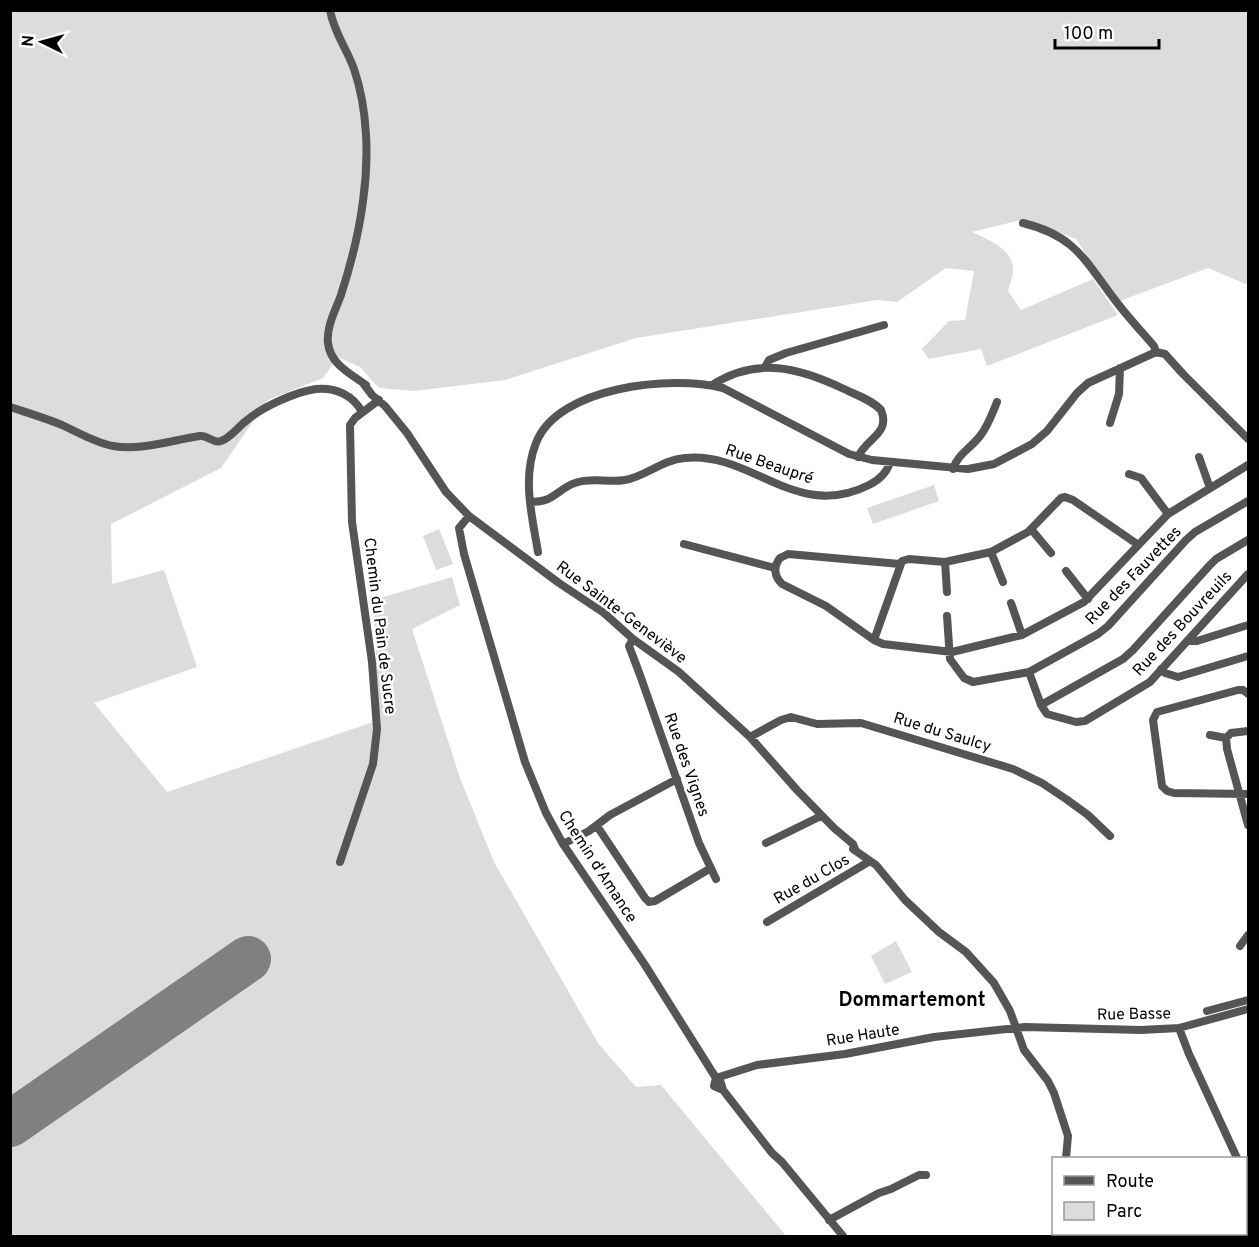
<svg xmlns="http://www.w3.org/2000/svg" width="1259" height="1247" font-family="Overpass,sans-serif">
	<rect width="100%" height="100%" fill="#fff"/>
	<path fill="#dcdcdc" d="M10 11H1248V285L1208 268 1117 302 1076 239 1025 219 972 232C986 239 1012 248 1013 268 1014 275 1010 284 1008 291L1021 310 1093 279 1118 315 987 366 981 349 929 359 922 349 949 321 965 320 974 271 946 268 897 302 877 300 636 338 505 380 414 391 379 388 360 367 338 357 323 378 268 400 221 468 111 524 112 584 164 570 197 667 94 703 167 792 379 720 373 600 452 577 460 605 412 629 460 778 494 862 598 1043 636 1087 661 1085 786 1236H11Z
		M934 485 939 501 873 524 867 508Z
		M439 529 453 564 436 570 423 536Z
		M896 941 912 972 885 984 871 956Z"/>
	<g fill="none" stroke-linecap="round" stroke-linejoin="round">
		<path stroke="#808080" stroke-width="46" d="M10 1124 248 959"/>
		<path stroke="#555" stroke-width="8" d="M330 10C334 33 347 49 354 69 368 110 369 159 363 201 359 233 351 264 341 295 336 309 326 327 328 343 330 364 351 374 366 385
			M1023 223C1076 236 1085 261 1115 300 1127 316 1141 331 1154 346L1156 352 1165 354 1183 374 1248 439
			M765 367 769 360 786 353 884 325
			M363 383 372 395 385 406 407 433 446 492 469 516 559 583 604 613 633 639 679 672 750 737 797 790 834 828 853 844 855 849
			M712 385C757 356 800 368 844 389 856 395 872 400 881 410 891 434 866 438 858 457
			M10 407C28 413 45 418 62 425 79 433 96 443 113 446 141 451 172 440 200 436 208 435 213 444 221 441 230 438 238 427 246 421 262 407 295 392 316 389 335 387 353 395 362 412
			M1110 423 1119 394 1120 368
			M1199 457 1210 488
			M953 469C957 455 971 448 980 436 988 426 992 414 997 402
			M1129 474 1141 478 1168 514
			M530 502C536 502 543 501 548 499 558 494 565 486 575 483 592 477 608 483 625 480 647 476 661 460 685 458 752 451 796 522 869 485 879 480 887 473 890 462
			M469 516 459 528 464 554 525 762 546 813 563 844 645 965 716 1078 720 1080 723 1090 772 1153 782 1162 843 1236
			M1031 529 1051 553
			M684 544 775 568
			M538 552C532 516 522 478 536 443 558 386 672 375 723 388L849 454 872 460 968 469 994 464 1032 444 1047 431 1077 393 1088 383 1156 352
			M991 552 1003 582
			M945 562 947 592
			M900 564 788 554 780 558C773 567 774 576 782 584L826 606 874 640 883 644 952 652 1022 635 1084 602 1168 514 1248 465
			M1066 571 1088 599
			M1011 603 1022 635
			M947 616 950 659 964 678 973 682 1029 672 1098 634 1108 626 1186 540 1195 532 1248 501
			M633 639 629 646 640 675 699 843 716 879
			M874 640 902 561 909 559 945 562 991 552 1028 532 1061 498 1065 497 1073 500 1137 544
			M1187 641H1197L1248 625
			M1161 669 1165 673 1178 677 1248 656
			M1029 672 1041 705 1047 714 1076 722 1085 721 1150 682 1248 574
			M1248 694 1243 690H1238L1157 712 1153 720 1162 786 1167 791 1174 793 1248 794
			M1041 705 1123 659 1133 650 1209 566 1216 559 1248 540
			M1210 735 1226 738 1231 733 1248 731
			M750 737 781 720 791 717 817 724 861 723 1013 769 1042 783 1066 799 1088 815 1110 836
			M1226 738 1227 749 1248 825
			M597 826 645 898 649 902 655 901 711 868
			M766 843 821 816
			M563 844 589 831 610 815 677 779
			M853 849 876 865 905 900 939 932 966 952 994 983 1010 1011 1024 1050 1048 1081 1054 1093 1068 1136 1066 1158
			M340 862 373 764 377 729 372 662 352 522 350 425 355 418 379 400
			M767 922 870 861
			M1240 946 1248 935
			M1207 1011 1248 1000
			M1179 1028 1189 1054 1237 1158
			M716 1078 757 1065 845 1054 934 1037 1025 1027 1141 1030 1179 1028 1248 1009
			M716 1078 714 1086 723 1090
			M1246 1180 1248 1189
			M829 1220 879 1193 891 1189 919 1175H926
			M1068 1234V1236
			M1239 1236 1242 1234"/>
	</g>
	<g text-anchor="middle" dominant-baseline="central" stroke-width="5" stroke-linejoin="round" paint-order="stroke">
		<g font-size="16" fill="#000" stroke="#fff">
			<text transform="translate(769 465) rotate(19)">Rue Beaupré</text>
			<text transform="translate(1134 576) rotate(-46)">Rue des Fauvettes</text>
			<text transform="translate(621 613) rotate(37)">Rue Sainte-Geneviève</text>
			<text transform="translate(1183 624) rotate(-47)">Rue des Bouvreuils</text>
			<text transform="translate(379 626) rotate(83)">Chemin du Pain de Sucre</text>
			<text transform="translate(942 733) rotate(17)">Rue du Saulcy</text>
			<text transform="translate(686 765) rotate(71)">Rue des Vignes</text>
			<text transform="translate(597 867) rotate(57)">Chemin d'Amance</text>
			<text transform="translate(812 880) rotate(-30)">Rue du Clos</text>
			<text transform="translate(1134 1015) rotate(-1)">Rue Basse</text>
			<text transform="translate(863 1036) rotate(-9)">Rue Haute</text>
		</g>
		<g font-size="20" font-weight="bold" fill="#000" stroke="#fff">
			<text x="912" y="1001">Dommartemont</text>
		</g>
	</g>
	<rect width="1259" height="1247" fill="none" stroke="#000000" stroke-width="24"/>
	<rect x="1052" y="1157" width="195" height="78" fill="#ffffff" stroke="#999999" stroke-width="1.5"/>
	<rect x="1064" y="1176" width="30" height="9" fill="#555555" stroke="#999999" stroke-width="1.5"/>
	<text x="1106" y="1187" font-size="18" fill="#000000">Route</text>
	<rect x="1064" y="1202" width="30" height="18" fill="#dcdcdc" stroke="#999999" stroke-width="1.5"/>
	<text x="1106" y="1217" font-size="18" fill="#000000">Parc</text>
	<g transform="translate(42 42) rotate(275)" stroke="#ffffff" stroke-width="4.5" paint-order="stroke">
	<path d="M0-4.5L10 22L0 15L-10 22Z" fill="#000000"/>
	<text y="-9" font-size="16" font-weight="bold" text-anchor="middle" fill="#000000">N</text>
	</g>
	<path d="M1055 39v9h104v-9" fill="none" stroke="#000000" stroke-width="3"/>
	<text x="1064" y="39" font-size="18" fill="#000000" stroke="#ffffff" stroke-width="4.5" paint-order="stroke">100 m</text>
</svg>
